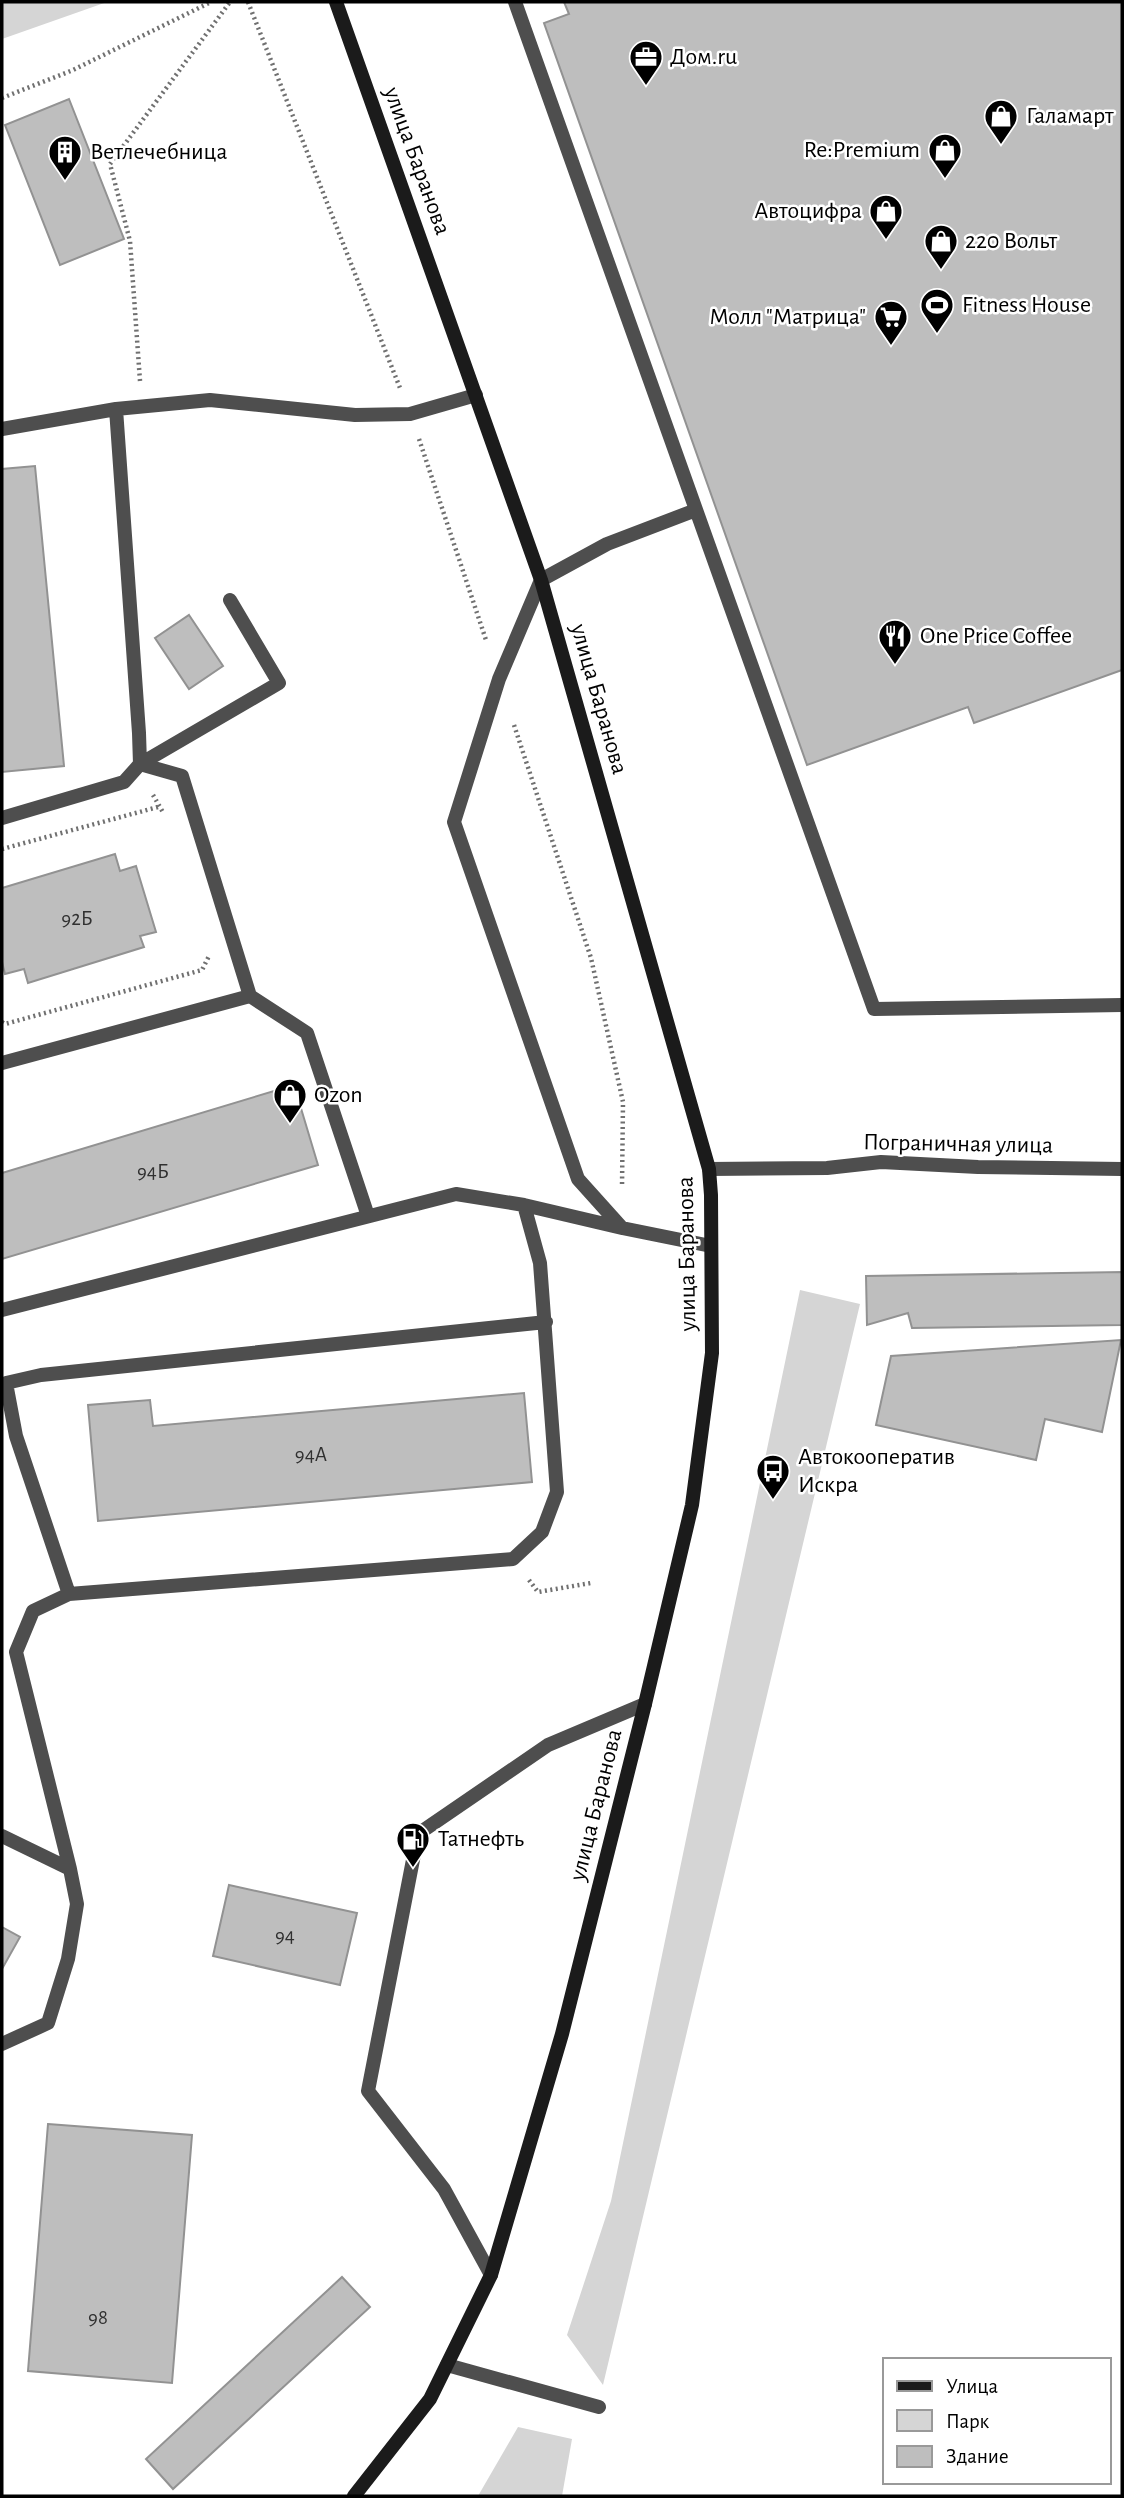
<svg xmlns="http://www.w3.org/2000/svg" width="1124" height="2498" font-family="'Alegreya Sans',sans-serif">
	<rect width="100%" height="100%" fill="#fff"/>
	<path fill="#d5d5d5" d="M2 2H107L2 39Z
		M800 1290 860 1304 603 2385 567 2335 611 2201Z
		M518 2427 572 2439 562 2496H478Z"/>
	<path fill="#bebebe" stroke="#929292" stroke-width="2" d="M564 2H1122V670L974 723 968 707 807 765 544 23 569 14Z
		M69 99 124 239 60 265 5 125Z
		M35 466 64 766 2 772V469Z
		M189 615 223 666 189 689 155 638Z
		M115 854 120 871 136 866 156 932 140 936 144 947 28 983 24 969 5 974 2 962V888Z
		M294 1085 318 1165 2 1259V1173Z
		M1122 1272V1325L912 1328 908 1313 867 1325 866 1276Z
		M1121 1340 1102 1432 1045 1419 1036 1460 876 1425 891 1356Z
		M524 1393 532 1482 98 1521 88 1405 150 1400 153 1426Z
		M229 1885 357 1913 340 1985 213 1956Z
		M2 1927 20 1937 2 1969Z
		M48 2124 192 2135 172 2383 28 2371Z
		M342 2277 370 2307 173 2489 146 2459Z"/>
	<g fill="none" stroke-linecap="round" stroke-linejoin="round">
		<path stroke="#707070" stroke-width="4.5" stroke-dasharray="2 3.5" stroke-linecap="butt" d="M248 2 400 388
			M2 98 73 70 211 2
			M140 381 130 241 110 164 230 2
			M419 439 486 640
			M514 725 591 958 623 1102 622 1187
			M153 795 164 814
			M2 849 158 807
			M2 1022 5 1024 202 970 209 956
			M529 1580 538 1592 591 1583"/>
		<path stroke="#4e4e4e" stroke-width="14" d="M515 2 874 1009 1122 1005
			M2 429 116 409 210 400 355 415 410 414 476 395
			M696 510 607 544 541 580 499 679 454 822 578 1179 622 1228 711 1246
			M140 764 182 776 250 996
			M140 764 279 683 230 600
			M2 818 124 782 140 764 139 733 116 409
			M2 1063 250 996 307 1033 368 1216
			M2 1310 456 1194 524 1205
			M69 1594 16 1436 6 1383 41 1375 546 1322
			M2 1836 70 1869 77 1904 68 1959 48 2023 2 2044
			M70 1869 16 1652 33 1611 69 1594 513 1559 542 1532 557 1492 540 1263 524 1205 622 1228
			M491 2275 444 2189 368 2091 418 1834 548 1745 645 1704
			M447 2365 599 2407"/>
		<path stroke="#4e4e4e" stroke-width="14" d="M709 1169 827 1168 881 1162 978 1167 1122 1169"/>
		<path stroke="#1b1b1b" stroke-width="14" d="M336 2 541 580 709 1169 711 1195 712 1353 692 1505 645 1704 562 2034 491 2275 430 2399 354 2496"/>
	</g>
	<defs>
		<symbol id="office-pin" viewBox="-11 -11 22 30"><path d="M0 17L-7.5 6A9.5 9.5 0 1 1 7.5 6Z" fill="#000" stroke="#fff"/><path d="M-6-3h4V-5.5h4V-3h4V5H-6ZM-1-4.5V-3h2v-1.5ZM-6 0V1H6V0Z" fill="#fff"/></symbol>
		<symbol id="shop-pin" viewBox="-11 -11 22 30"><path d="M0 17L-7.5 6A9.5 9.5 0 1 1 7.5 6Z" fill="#000" stroke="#fff"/><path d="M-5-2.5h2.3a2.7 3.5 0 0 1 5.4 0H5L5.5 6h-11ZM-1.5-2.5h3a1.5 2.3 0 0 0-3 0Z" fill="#fff"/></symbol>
		<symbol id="building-pin" viewBox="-11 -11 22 30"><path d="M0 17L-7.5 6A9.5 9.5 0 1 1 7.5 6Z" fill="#000" stroke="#fff"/><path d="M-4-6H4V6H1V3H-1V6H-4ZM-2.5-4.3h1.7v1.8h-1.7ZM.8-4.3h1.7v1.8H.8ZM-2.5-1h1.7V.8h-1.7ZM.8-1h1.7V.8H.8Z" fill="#fff"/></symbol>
		<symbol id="stadium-pin" viewBox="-11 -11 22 30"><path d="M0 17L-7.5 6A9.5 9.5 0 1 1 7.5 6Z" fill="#000" stroke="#fff"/><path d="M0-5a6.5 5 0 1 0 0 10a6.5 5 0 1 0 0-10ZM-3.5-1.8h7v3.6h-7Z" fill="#fff"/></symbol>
		<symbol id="supermarket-pin" viewBox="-11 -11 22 30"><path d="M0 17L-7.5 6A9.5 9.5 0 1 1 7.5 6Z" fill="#000" stroke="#fff"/><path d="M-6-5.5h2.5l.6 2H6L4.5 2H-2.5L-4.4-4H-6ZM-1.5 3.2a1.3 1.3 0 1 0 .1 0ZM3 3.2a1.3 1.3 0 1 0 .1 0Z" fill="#fff"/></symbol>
		<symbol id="restaurant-pin" viewBox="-11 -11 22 30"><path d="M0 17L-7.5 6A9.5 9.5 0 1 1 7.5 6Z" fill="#000" stroke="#fff"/><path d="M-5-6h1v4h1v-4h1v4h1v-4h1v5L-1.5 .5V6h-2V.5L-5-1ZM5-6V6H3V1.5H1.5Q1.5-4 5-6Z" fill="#fff"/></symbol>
		<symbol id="bus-pin" viewBox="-11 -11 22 30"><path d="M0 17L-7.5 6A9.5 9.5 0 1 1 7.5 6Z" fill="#000" stroke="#fff"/><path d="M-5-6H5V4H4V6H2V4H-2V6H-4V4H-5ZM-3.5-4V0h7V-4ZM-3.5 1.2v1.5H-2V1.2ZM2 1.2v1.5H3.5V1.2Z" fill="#fff"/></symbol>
		<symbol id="fuel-pin" viewBox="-11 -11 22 30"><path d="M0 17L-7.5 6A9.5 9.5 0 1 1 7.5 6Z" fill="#000" stroke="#fff"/><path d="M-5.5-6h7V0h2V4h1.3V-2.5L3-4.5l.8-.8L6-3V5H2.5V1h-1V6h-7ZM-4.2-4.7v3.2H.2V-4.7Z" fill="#fff"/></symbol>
	</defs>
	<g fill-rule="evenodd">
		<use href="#office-pin" x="627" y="38" width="38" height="52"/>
		<use href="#shop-pin" x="982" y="97" width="38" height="52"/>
		<use href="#shop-pin" x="926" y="131" width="38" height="52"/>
		<use href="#building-pin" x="46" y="133" width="38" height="52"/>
		<use href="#shop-pin" x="867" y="192" width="38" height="52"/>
		<use href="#shop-pin" x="922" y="222" width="38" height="52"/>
		<use href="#stadium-pin" x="918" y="286" width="38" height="52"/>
		<use href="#supermarket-pin" x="872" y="298" width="38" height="52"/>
		<use href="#restaurant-pin" x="876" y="617" width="38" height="52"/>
		<use href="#shop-pin" x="271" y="1076" width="38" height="52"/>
		<use href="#bus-pin" x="754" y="1452" width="38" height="52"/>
		<use href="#fuel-pin" x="394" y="1820" width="38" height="52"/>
	</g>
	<g text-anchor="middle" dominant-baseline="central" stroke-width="5" stroke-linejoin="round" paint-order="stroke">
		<g font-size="21" fill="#303030">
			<text x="77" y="918">92Б</text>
			<text x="153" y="1171">94Б</text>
			<text x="311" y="1454">94А</text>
			<text x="285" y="1935">94</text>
			<text x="98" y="2317">98</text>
		</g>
		<g font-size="24" fill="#000" stroke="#fff" text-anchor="start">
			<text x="670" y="57">Дом.ru</text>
			<text x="1026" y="116">Галамарт</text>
			<text x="920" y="150" text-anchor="end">Re:Premium</text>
			<text x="90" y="152">Ветлечебница</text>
			<text x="862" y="211" text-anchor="end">Автоцифра</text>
			<text x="965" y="241">220 Вольт</text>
			<text x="962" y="305">Fitness House</text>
			<text x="866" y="317" text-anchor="end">Молл "Матрица"</text>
			<text x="920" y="636">One Price Coffee</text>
			<text x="314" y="1095">Ozon</text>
			<text x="798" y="1457">Автокооператив<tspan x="798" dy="28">Искра</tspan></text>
			<text x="438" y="1839">Татнефть</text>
		</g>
		<g font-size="24" fill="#000" stroke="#fff">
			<text transform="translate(417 161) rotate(70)">улица Баранова</text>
			<text transform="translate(599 699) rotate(74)">улица Баранова</text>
			<text transform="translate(958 1144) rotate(1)">Пограничная улица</text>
			<text transform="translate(687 1254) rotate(-91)">улица Баранова</text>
			<text transform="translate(596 1805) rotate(-76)">улица Баранова</text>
		</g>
	</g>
	<rect width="1124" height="2498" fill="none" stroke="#000000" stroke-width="7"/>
	<rect x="883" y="2358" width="228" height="126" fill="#ffffff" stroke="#999999" stroke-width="2"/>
	<rect x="897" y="2381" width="35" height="10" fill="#1b1b1b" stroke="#999999" stroke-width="2"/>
	<text x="946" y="2393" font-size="21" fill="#000000">Улица</text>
	<rect x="897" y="2410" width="35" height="21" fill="#d5d5d5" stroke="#999999" stroke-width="2"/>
	<text x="946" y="2428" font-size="21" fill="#000000">Парк</text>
	<rect x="897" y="2446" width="35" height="21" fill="#bebebe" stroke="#999999" stroke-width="2"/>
	<text x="946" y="2463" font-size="21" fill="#000000">Здание</text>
</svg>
